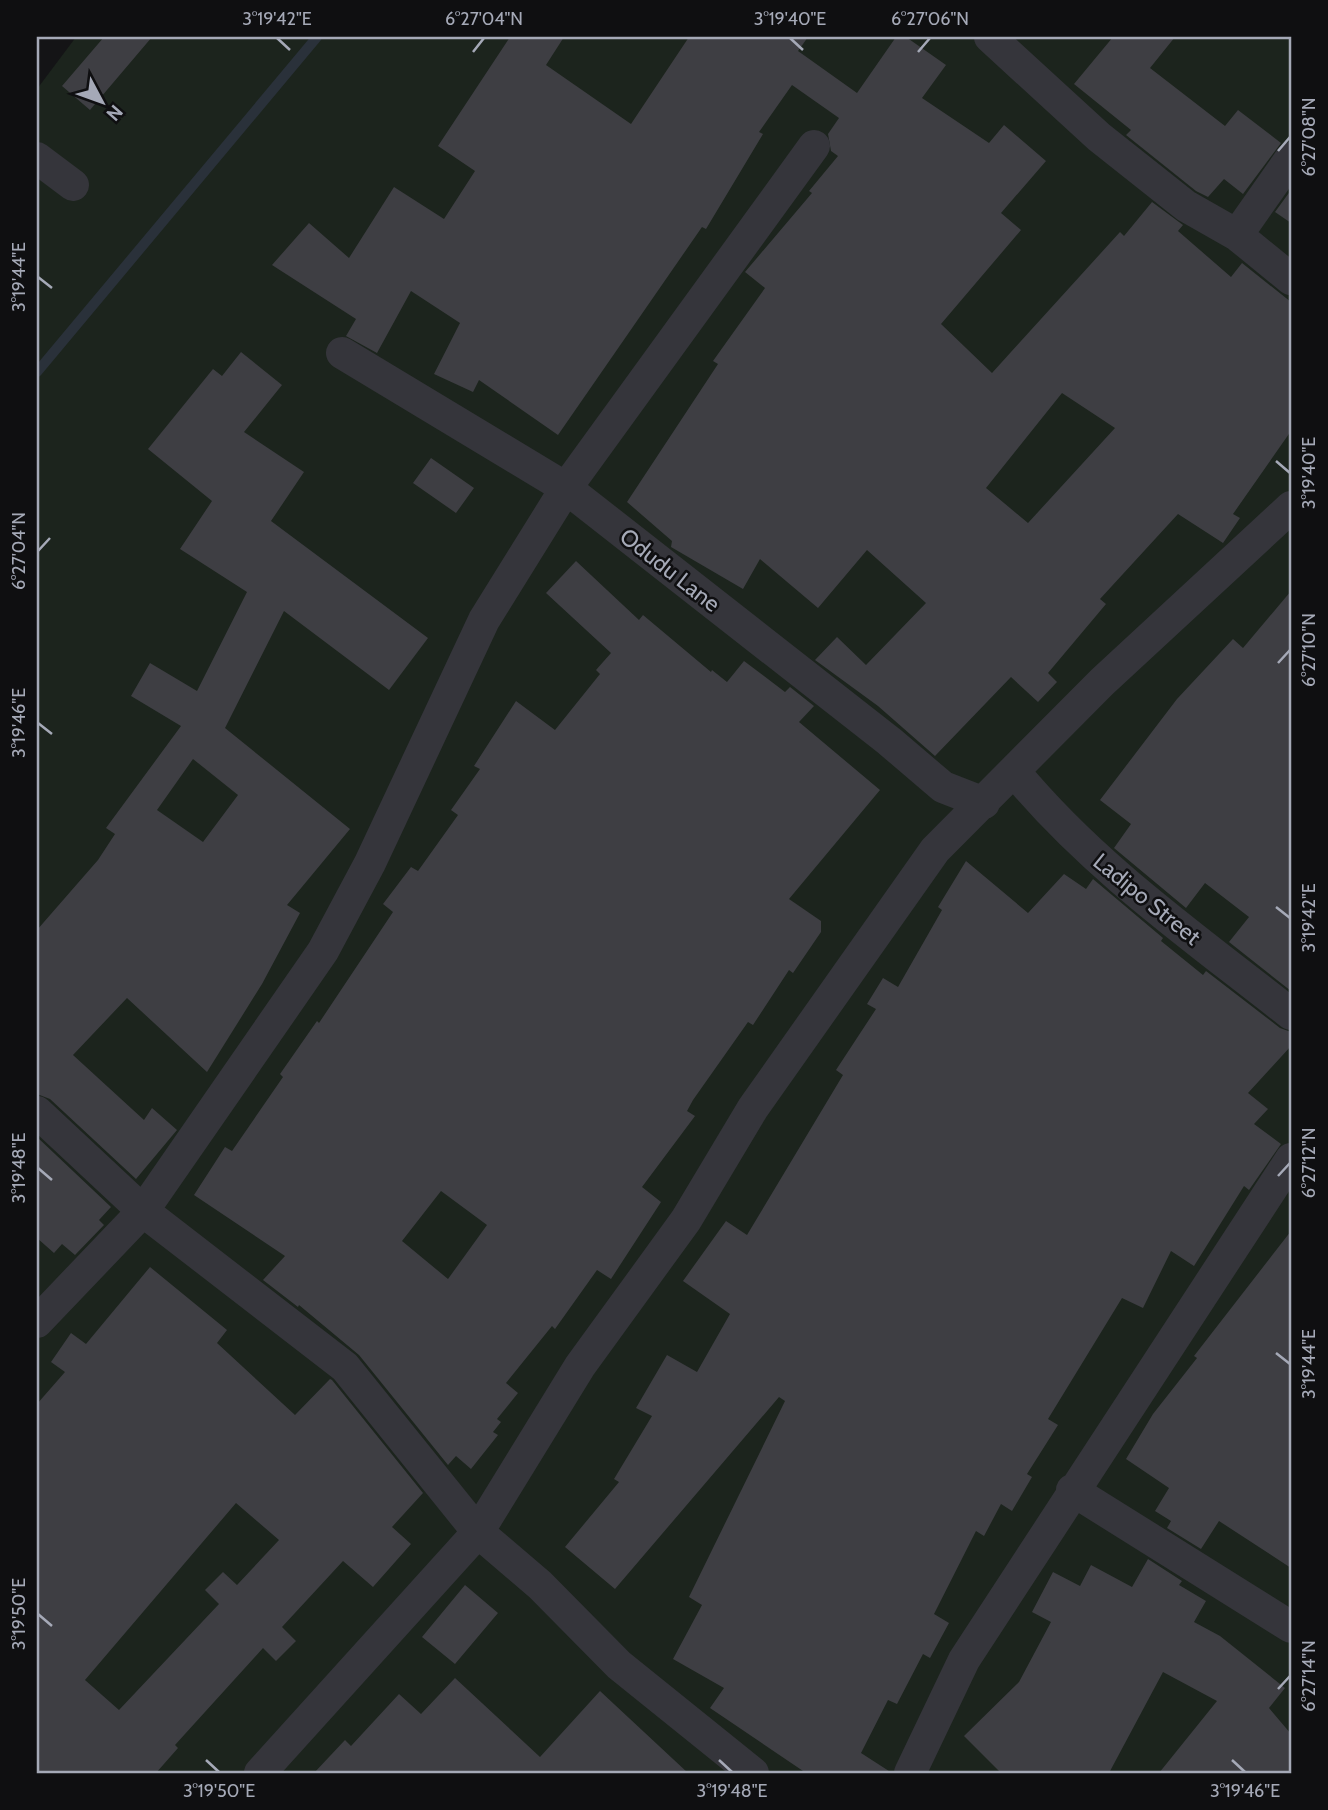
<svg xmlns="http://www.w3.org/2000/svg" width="1328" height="1810" font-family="Cabin,sans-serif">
	<rect width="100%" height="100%" fill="#141416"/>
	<path fill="#1c241d" d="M76 37H1291V1773H37V89Z"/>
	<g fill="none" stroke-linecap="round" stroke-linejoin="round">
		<path stroke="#2a313a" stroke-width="10" d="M37 372 317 37"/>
	</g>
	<path fill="#3e3e43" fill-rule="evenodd" d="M104 37H152L90 110 62 86Z
		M510 37H564L546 65 631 124 689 37H808L798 51 857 93 896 37H906L946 65 922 98 989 143 1004 125 1046 161 1001 213 1021 230 941 324 992 373 1120 232 1124 236 1152 202 1183 225 1178 231 1231 277 1242 263 1291 302V431L1233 514 1240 518 1223 543 1178 514 1100 599 1106 604 1048 673 1057 682 1038 702 1011 677 935 756 878 706 815 660 837 637 866 665 926 603 867 550 818 608 760 559 743 589 671 547 672 541 627 502 718 364 713 361 765 288 745 272 812 193 809 191 838 156 831 151 828 134 839 118 792 85 759 132 763 134 706 229 702 227 558 435 479 380 473 392 434 374 460 323 411 291 377 353 346 336 356 319 272 265 309 223 349 258 394 187 444 219 475 171 438 146ZM1062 393 1115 428 1028 523 986 488Z
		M1113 37H1175L1150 68 1225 126 1238 110 1281 143 1243 194 1224 179 1208 197 1196 191 1126 135 1131 130 1074 84Z
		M1291 190V223L1275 212Z
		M241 352 282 385 244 432 304 472 271 521 428 638 389 690 284 611 225 728 350 829 287 905 300 913 262 984 207 1072 127 998 73 1055 144 1120 152 1108 177 1130 136 1179 50 1099 37 1094V930L98 860 115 834 106 828 181 726 131 696 150 663 197 691 247 592 180 549 212 501 148 449 213 369 222 376ZM193 759 238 795 203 842 157 810Z
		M431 458 474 488 456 513 413 483Z
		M576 561 639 620 643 615 711 672 712 670 727 682 744 661 785 692 790 687 814 706 799 722 880 790 789 899 821 921V932L793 973 789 970 753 1025 748 1022 693 1100 687 1111 695 1116 642 1187 661 1202 611 1279 597 1270 555 1329 552 1326 506 1383 518 1393 497 1419 501 1422 493 1432 498 1435 471 1469 456 1456 448 1465 359 1355 299 1305 298 1307 263 1280 285 1256 194 1195 225 1147 232 1151 283 1077 280 1074 317 1021 319 1023 393 912 383 904 411 867 418 871 458 815 451 810 480 769 474 766 516 701 555 730 600 674 596 670 611 653 546 593ZM441 1191 487 1225 448 1279 402 1241Z
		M1291 591V991L1229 942 1249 917 1205 883 1186 908 1114 848 1131 824 1100 800 1177 699 1233 639 1243 648Z
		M966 861 1028 913 1064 874 1086 889 1093 879 1163 938 1161 941 1203 975 1206 971 1280 1028 1291 1032V1046L1248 1093 1268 1109 1254 1124 1281 1144 1249 1190 1244 1186 1194 1266 1171 1251 1143 1308 1122 1298 1048 1419 1058 1425 1027 1474 1032 1477 1012 1511 1001 1504 984 1536 976 1531 934 1614 949 1623 930 1658 923 1654 897 1704 888 1700 861 1753 892 1773H806L710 1708 724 1688 673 1659 702 1605 689 1597 785 1401 779 1397 615 1589 565 1547 619 1482 614 1479 652 1416 636 1408 667 1355 697 1372 730 1314 683 1281 726 1221 747 1235 843 1075 836 1070 876 1009 867 1004 883 978 898 987 942 910 938 907Z
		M37 1137 111 1207 99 1220 104 1225 75 1255 62 1244 54 1253 37 1238Z
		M1291 1231V1568L1219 1521 1201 1549 1167 1528 1171 1521 1155 1511 1169 1488 1126 1459 1153 1414 1197 1358 1194 1356Z
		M150 1267 227 1330 217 1343 295 1415 330 1379 332 1380 423 1493 392 1527 411 1544 373 1587 343 1561 282 1627 296 1641 276 1661 263 1648 175 1745 178 1748 156 1773H37V1404L65 1372 51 1362 71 1333 86 1344ZM236 1503 279 1540 237 1585 223 1572 205 1590 219 1604 119 1710 85 1680Z
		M1148 1559 1182 1581 1179 1585 1206 1601 1194 1622 1220 1636 1285 1688 1269 1708 1291 1734V1773H1159L1217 1701 1163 1672 1109 1773H1001L964 1736 1019 1682 1051 1622 1032 1612 1053 1572 1080 1586 1091 1565 1132 1587Z
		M465 1585 498 1613 455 1664 422 1637Z
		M455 1678 540 1757 600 1691 688 1773H314L345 1740 351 1746 399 1694 421 1714Z"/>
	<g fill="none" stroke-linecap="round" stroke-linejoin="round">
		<path stroke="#35353b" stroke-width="32" d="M990 37 1099 137 1186 206 1237 235 1291 279
			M37 158 73 185
			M1237 235 1291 158
			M342 353 566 488 889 741 943 787 984 803
			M1014 771C1093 867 1195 938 1291 1014
			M37 1112 143 1211 345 1367 478 1532 540 1585 619 1665 753 1773
			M37 1322 143 1211 323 951 370 863 484 620 566 488 814 146
			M1072 1490 1291 1627
			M260 1773 478 1532 580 1366 686 1220 753 1108 935 850 1102 682 1291 507
			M910 1773 964 1660 1291 1159"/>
	</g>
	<path fill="none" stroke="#a5a9b7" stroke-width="2.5" d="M277 38 290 50M790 38 803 50M473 52 484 38M918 52 930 38M1278 151 1290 137M38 277 52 288M1276 461 1290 473M38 551 50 538M1278 663 1290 650M38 723 52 734M1276 907 1290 918M38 1168 52 1180M1278 1176 1290 1163M1276 1353 1290 1364M38 1614 52 1626M1278 1689 1290 1676M206 1760 219 1772M719 1760 732 1772M1232 1760 1245 1772"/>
	<g text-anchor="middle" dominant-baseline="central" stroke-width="5" stroke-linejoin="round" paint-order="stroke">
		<g font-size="23" fill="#a5a9b7" stroke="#0f0f11">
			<text transform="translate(670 570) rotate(38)">Odudu Lane</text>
			<text transform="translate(1147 899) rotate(39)">Ladipo Street</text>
		</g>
	</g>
	<rect width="1328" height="1810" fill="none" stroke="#0f0f11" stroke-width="77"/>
	<g transform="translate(102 102) rotate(131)" stroke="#0f0f11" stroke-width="5" paint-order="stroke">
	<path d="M0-5L12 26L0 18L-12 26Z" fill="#a5a9b7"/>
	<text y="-10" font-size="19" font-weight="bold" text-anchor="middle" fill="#a5a9b7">N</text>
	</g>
	<rect x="38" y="38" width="1252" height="1734" fill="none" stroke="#a5a9b7" stroke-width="2.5"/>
	<g font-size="18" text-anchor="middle" fill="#a5a9b7">
		<text x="277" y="25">3°19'42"E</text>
		<text x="484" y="25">6°27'04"N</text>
		<text x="790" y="25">3°19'40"E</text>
		<text x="930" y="25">6°27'06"N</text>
		<text transform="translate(1309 137) rotate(-90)" y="6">6°27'08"N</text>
		<text transform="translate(19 277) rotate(-90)" y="6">3°19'44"E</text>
		<text transform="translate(1309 473) rotate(-90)" y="6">3°19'40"E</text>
		<text transform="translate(19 551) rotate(-90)" y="6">6°27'04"N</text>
		<text transform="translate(1309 650) rotate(-90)" y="6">6°27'10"N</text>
		<text transform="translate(19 723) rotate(-90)" y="6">3°19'46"E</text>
		<text transform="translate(1309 918) rotate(-90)" y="6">3°19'42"E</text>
		<text transform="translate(1309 1163) rotate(-90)" y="6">6°27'12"N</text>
		<text transform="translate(19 1168) rotate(-90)" y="6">3°19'48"E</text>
		<text transform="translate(1309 1364) rotate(-90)" y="6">3°19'44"E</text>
		<text transform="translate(19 1614) rotate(-90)" y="6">3°19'50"E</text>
		<text transform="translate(1309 1676) rotate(-90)" y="6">6°27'14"N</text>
		<text x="219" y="1797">3°19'50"E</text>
		<text x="732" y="1797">3°19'48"E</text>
		<text x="1245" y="1797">3°19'46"E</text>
	</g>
</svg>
